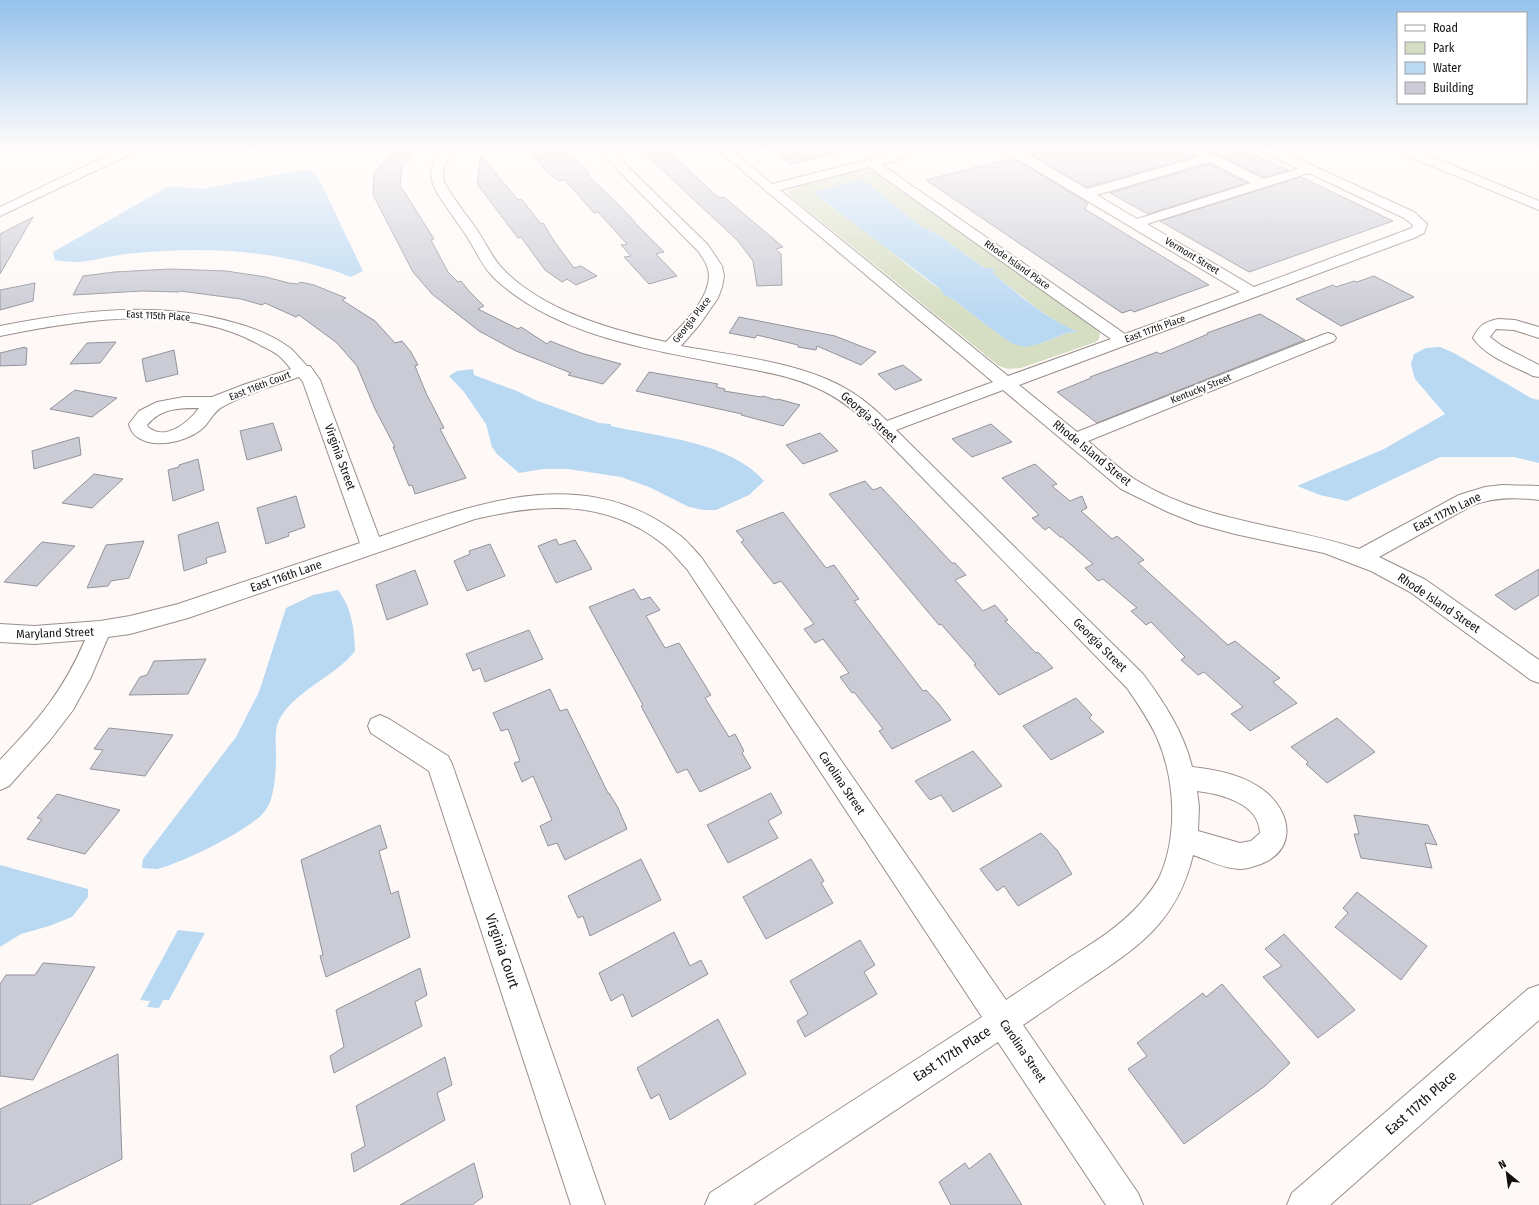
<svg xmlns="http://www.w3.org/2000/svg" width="1539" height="1205" font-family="'Fira Sans Condensed',sans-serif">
	<rect width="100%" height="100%" fill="#fef9f7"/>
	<path fill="#d5ddc2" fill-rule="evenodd" d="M862 170 875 172 1097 330 1100 333 1099 339 1096 342 1021 368 1008 369 999 366 789 195 788 192 794 187ZM860 181 875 189 920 226 937 234 983 267 995 269 991 272 1038 309 1065 327 1078 332 1067 333 1039 344H1013L994 331 954 300C947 297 943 291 937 287 909 268 884 245 857 224 843 214 826 206 815 192Z"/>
	<path fill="#b9d8f2" d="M310 170 317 175 363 271 351 277C281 250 210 246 136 253 116 254 96 261 76 262 69 262 62 261 55 260L53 252 169 186 202 189 294 171Z
		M861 179 864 180 920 226 937 234 983 267 996 269 992 272C1018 295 1046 318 1078 332L1067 333 1039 344 1025 347 1013 344 994 331 954 300 944 295 939 288 815 194V192Z
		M1440 347 1454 353 1531 398 1539 400V463L1514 457H1440L1347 501 1320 495 1297 486 1384 449 1445 414 1415 379 1411 364 1414 354 1426 348Z
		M473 369 474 375 517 391 535 400 599 423 611 424V426C659 437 731 442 764 481L749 495 716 510H704L689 507 649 487 621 477 568 469H543L519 473 497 454 492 447 486 424 464 392 449 376 457 371Z
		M338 590C352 609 354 627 355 651 334 678 296 689 279 720 274 731 276 745 276 756 276 770 275 786 271 799 270 803 267 809 264 812 252 829 178 865 157 869 152 869 146 868 142 868L143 859 236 737 259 692 286 608 313 595Z
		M0 865 88 889V897L72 917 49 926 21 934 0 947Z
		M178 930 205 933 169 1000H163L159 1008 147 1007 150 1001 140 1000Z"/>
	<path fill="#cbcbd5" stroke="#92939c" d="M396 147H421L402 167 400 185 434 239 431 240 448 272 458 282 461 281 469 291 484 306 478 309 518 329 521 327 547 344 550 341 581 353 621 364 603 384 568 375 571 373 516 351 479 331 432 294 413 272 373 195 374 174Z
		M551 147H561L565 152 568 151 590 174 587 175 615 201 635 222H634L664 252 656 254 677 276 649 284 624 257 631 256 621 245 627 244 598 212 594 213 565 180 558 181 547 172 530 151Z
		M641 147H664L719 198 724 197 783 247 776 249 781 254 782 285 757 286 753 261 738 241 646 155 648 154Z
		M768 147H835L836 153 790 164Z
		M1057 147H1181L1183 151 1195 157 1087 187 1030 154Z
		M1201 147H1208L1213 150 1223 147H1238L1288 170 1264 177Z
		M481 155 518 200 521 199 523 201 541 224 543 223 554 241 574 268 581 266 597 276 576 285 567 279 562 282 545 270 521 237 518 238 477 184Z
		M1013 158 1088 203 1085 209 1209 285 1134 312 1131 310 1122 313 926 180Z
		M1209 164 1247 183 1148 214 1110 193Z
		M1301 177 1393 221 1249 272 1160 221Z
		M33 217 0 274V234Z
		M170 269 226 271 266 277 289 283 298 284 300 282 314 285 346 298 342 300 375 321 395 343 402 341 411 352 418 365 415 366 426 393 444 428 440 429 466 478 415 494 412 485 409 486 393 447H395L375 409 357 366 337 343 299 315 296 317 265 303 262 305 241 299 180 291 179 292 142 291 73 295 83 276 114 272Z
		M1374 276 1414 297 1341 326 1296 299 1333 285 1336 287 1354 281 1357 282Z
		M35 283 33 301 0 310V290Z
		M1260 314 1305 340 1097 423 1057 392 1091 378 1090 377 1157 352 1160 354 1208 334 1207 333Z
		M739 317 835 336 876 352 861 365 817 346 816 350 798 347V345L757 335 755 338 729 333Z
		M116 342 100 363 70 364 87 343Z
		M25 347V348H27L26 365 0 366V353Z
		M174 350 178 374 146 382 142 359Z
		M903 365 922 380 895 390 878 374Z
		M649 372 718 384 716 387 725 389 724 391 761 397 763 396 776 400 778 399 800 405 783 426 741 415 742 414 636 391Z
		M75 390 117 398 92 417 50 409Z
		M273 423 282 450 247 460 240 431Z
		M991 424 1012 442 972 457 952 439Z
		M820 433 838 451 803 464 786 445Z
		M79 437 81 455 34 469 32 451Z
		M198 459 204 490 173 501 168 470 179 467V465Z
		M1035 464 1057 484 1052 486 1070 501 1082 496 1087 508 1081 511 1112 539 1117 536 1144 560 1138 563 1228 645 1235 641 1280 678 1273 682 1297 703 1250 731 1231 714 1243 707 1204 672 1198 675 1181 660 1185 657 1151 622 1146 625 1131 611 1137 608 1103 579 1098 581 1085 568 1093 564 1062 537H1060L1049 527 1045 530 1032 518 1039 515 1002 478Z
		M94 474 123 479 92 508 62 503Z
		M865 481 873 490 881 487 952 563H955L966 575 955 580 983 611 995 605 1008 620 1005 621 1036 653 1038 652 1053 668 999 695 974 665 976 664 941 624 939 625 829 494Z
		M296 496 305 527 288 533 289 536 266 544 257 508Z
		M783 512 826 568 834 565 859 599 854 601 923 691 926 690 938 703 951 720 892 749 879 731 883 729 854 692 852 693 840 677 849 673 823 639 815 643 804 629 814 624 781 581 774 584 741 542 744 540 736 531Z
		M218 522 226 552 206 558 207 563 184 571 178 535Z
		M556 539 559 545 575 540 592 569 556 583 538 546Z
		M144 541 129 578 111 581 108 586 87 588 106 545Z
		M42 542 75 546 37 586 4 582Z
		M490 544 505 576 467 591 454 561 470 554 469 551Z
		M1539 569V595L1515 610 1495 595Z
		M415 570 428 604 387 620 376 585Z
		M634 589 641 600 650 597 660 610 646 616 665 648 679 643 711 695 705 698 729 737 735 734 744 751 742 753 751 768 700 792 687 769 677 773 641 706 643 705 589 607Z
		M529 630 543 659 485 682 480 668 473 671 466 654Z
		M206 659 188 694 129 695 140 677 147 675 154 661Z
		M550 689 560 711 567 709 608 793H609L618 808 627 829 565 860 557 843 548 846 540 826 552 820 533 776 522 782 514 763 520 761 508 729 501 731 493 713Z
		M1076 698 1092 715 1089 718 1104 732 1051 760 1023 726Z
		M1337 718 1375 752 1327 783 1306 764 1308 762 1291 747Z
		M109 728 173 735 145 776 90 769 103 750 94 749Z
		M973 751 1002 786 953 812 941 795 930 800 915 781Z
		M771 793 782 813 768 821 778 838 728 863 707 825Z
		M57 794 120 810 85 854 27 839 42 819 37 818Z
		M1354 815 1428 825 1437 845 1425 843 1432 868 1361 858 1354 834H1359Z
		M380 825 387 848 379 851 391 894 398 891 410 937 326 977 320 956 323 955 301 860Z
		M1041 833 1057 850 1072 874 1018 906 1004 886 997 891 980 869Z
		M641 859 661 900 590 936 583 916 578 918 568 896Z
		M811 859 824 881 821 883 833 903 766 939 743 897Z
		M1357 892 1427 946 1401 980 1335 927 1348 913 1343 908Z
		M674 932 690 966 701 960 708 974 632 1017 623 994 611 1001 599 973Z
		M1284 934 1355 1010 1318 1038 1263 977 1282 966 1265 949Z
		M860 940 875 965 864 972 877 994 805 1037 797 1021 808 1014 790 981Z
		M43 963 95 967 33 1080 0 1076V984L6 975H35Z
		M420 968 427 995 415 1002 422 1026 334 1073 330 1056 344 1047 336 1010Z
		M1222 984 1290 1063 1265 1086 1184 1144 1128 1069 1147 1056 1137 1043 1203 993 1206 997Z
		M718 1019 746 1074 670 1120 659 1094 651 1099 637 1068Z
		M118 1054 122 1159 29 1205H0V1109Z
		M445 1057 452 1085 437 1093 445 1120 354 1172 351 1154 365 1146 356 1106Z
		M990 1153 1022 1205H951L939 1182 965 1163 969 1169Z
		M474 1163 483 1197 472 1205H400Z"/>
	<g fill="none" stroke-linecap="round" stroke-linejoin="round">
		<defs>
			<path id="minor" d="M125 147H141L139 150 0 216V207Z
				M446 147H459C449 161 441 163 444 182 453 198 464 212 475 227 485 241 491 256 502 268 541 310 611 330 666 342 681 326 709 300 709 276 709 266 703 258 698 251L595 147H608L708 245 722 266 724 276 722 287 718 298 700 324 681 346C730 355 797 362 841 386 858 395 873 407 887 421L993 382 714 147H728L772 184 887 155 903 147H918L916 150 895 161 881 164 1125 334 1240 292 1002 150 1000 147H1015L1087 189 1199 157 1184 150 1182 147H1198L1264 179 1298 169 1258 150 1256 147H1272L1414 212 1427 224 1424 233 1414 238 1019 385 1077 432 1322 335 1328 333 1334 335 1336 338 1334 341 1088 441C1104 454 1119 469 1136 480 1206 523 1283 524 1359 549L1459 495 1485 487 1502 485 1539 486V500C1516 497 1495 497 1473 505L1379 557 1426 580 1539 660V683L1531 680 1410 592 1371 571 1324 553 1235 534 1198 524 1168 512 1121 489 1003 390 896 430 1143 674C1164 702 1184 733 1192 767 1218 770 1246 775 1267 793 1292 815 1296 850 1261 864 1254 866 1248 869 1240 869 1225 869 1208 860 1193 855 1177 921 1140 946 1086 982 1065 996 1044 1011 1023 1025L1138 1193 1143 1205H1106L998 1042 753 1205H705L710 1193 982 1017 687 569C679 561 672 551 663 544 606 499 542 503 475 519L188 618 130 634 108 637 91 677 73 710 50 740 9 786 0 790V760C38 720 63 692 85 640L34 644 0 642V624L34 626 100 621 130 616 178 604 360 543 303 382 299 377C274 386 247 393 224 406 215 410 211 419 205 426 191 440 166 446 148 442 138 439 131 434 129 424L139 411 157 402 184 397H212L243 385 291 369C287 364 283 359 278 355 273 351 266 348 260 345 185 302 80 320 0 336V326C77 311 158 300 235 323 254 328 274 336 290 348 296 353 301 360 307 366H310L320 380 379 537C479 503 583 462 678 534 687 540 694 550 701 557L1006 1000C1027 986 1048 972 1069 958 1093 943 1119 927 1139 905 1147 896 1155 886 1160 876 1178 835 1175 780 1158 740 1150 721 1138 704 1127 688L878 432C859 414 840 398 817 388 789 375 759 371 729 365 649 349 556 336 494 278 482 266 475 249 466 235 461 227 455 220 450 212 433 188 420 172 446 147ZM1209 162 1251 183 1137 219 1097 195ZM869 167 1111 339 1008 376 780 190ZM1309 173 1404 218 1413 225 1412 228 1254 287 1147 224ZM199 408C189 422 165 442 148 427L147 425C161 408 179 408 199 408ZM1197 791C1221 794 1259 803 1260 833L1251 841 1240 843 1198 831 1199 807Z
				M1498 319 1515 320 1539 327V338L1514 330 1496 329 1490 337 1502 346 1539 365V377L1533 376C1514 366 1486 357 1473 338 1479 325 1485 322 1498 319Z
				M380 715 389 719 448 756 452 764 605 1205H571L429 771 371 733 368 726 371 719Z
				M1539 985V1020L1330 1205H1287L1292 1193 1528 989Z"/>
			<path id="motorway" d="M1391 147H1408L1539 201V210L1393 150Z"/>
		</defs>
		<use href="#minor" stroke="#998f8a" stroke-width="2"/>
		<use href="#motorway" stroke="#998f8a" stroke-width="2"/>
		<use href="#minor" fill="#fff" fill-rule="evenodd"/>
		<use href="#motorway" fill="#fff" fill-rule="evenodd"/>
	</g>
	<linearGradient id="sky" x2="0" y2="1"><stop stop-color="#95c2ec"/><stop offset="0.47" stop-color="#fffcfb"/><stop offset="1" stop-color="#fffcfb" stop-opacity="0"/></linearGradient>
	<rect width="1539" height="316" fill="url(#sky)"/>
	<g text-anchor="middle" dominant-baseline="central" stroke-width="4" stroke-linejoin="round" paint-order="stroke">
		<g font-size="10" fill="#14100e" stroke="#fff">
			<text transform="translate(1192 256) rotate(31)">Vermont Street</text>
			<text transform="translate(1017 265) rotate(35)">Rhode Island Place</text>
			<text transform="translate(158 316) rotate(3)">East 115th Place</text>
			<text transform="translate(692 320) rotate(-52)">Georgia Place</text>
			<text transform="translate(1155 329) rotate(-20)">East 117th Place</text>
			<text transform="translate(260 386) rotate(-21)">East 116th Court</text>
			<text transform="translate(1201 389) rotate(-22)">Kentucky Street</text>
		</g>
		<g font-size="12" fill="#14100e" stroke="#fff">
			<text transform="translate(869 417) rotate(41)">Georgia Street</text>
			<text transform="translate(1092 453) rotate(39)">Rhode Island Street</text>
			<text transform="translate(340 457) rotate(70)">Virginia Street</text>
			<text transform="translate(1447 512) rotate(-26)">East 117th Lane</text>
			<text transform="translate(286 576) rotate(-19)">East 116th Lane</text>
			<text transform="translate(1439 603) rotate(34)">Rhode Island Street</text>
			<text transform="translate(55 633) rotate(-2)">Maryland Street</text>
			<text transform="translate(1100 645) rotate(45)">Georgia Street</text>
			<text transform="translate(842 783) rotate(56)">Carolina Street</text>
			<text transform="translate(1023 1051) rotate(56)">Carolina Street</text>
		</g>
		<g font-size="14" fill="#14100e" stroke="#fff">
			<text transform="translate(502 951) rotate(71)">Virginia Court</text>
			<text transform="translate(952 1054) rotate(-33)">East 117th Place</text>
			<text transform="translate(1421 1103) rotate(-41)">East 117th Place</text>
		</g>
	</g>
	<rect x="1397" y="12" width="130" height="92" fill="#ffffff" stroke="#a19f9f"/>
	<rect x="1405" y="25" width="20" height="6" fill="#ffffff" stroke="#a19f9f"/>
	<text x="1433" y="32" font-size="12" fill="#14100e">Road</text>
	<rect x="1405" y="42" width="20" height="12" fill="#d5ddc2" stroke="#a19f9f"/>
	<text x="1433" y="52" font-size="12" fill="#14100e">Park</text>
	<rect x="1405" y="62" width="20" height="12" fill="#b9d8f2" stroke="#a19f9f"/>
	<text x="1433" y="72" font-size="12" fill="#14100e">Water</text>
	<rect x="1405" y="82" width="20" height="12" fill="#cbcbd5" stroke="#a19f9f"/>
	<text x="1433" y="92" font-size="12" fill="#14100e">Building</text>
	<g transform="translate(1507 1173) rotate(331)" stroke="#ffffff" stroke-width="3" paint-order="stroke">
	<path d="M0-3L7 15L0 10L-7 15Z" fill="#14100e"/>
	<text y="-6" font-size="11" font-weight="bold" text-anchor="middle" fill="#14100e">N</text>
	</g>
</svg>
